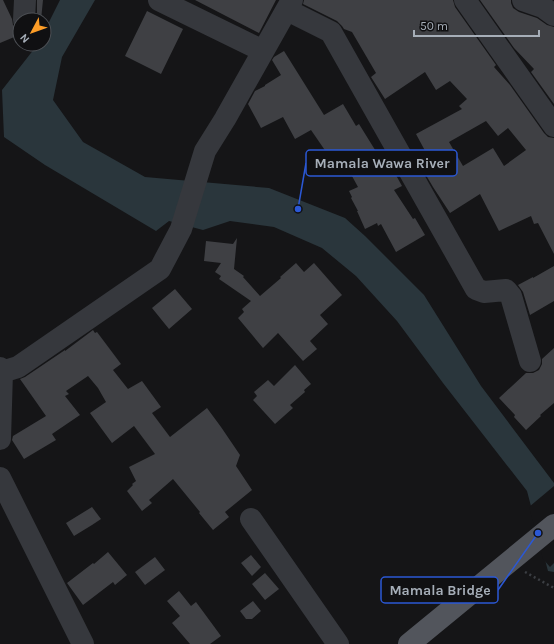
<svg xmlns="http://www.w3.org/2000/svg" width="554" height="644" font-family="Karla,sans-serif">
	<rect width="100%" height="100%" fill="#151517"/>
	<path fill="#2a363c" d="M60 0H95L62 57 53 100 83 142 145 177 269 188 345 218 365 236 424 295 481 386 554 483V572L548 571 527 491 443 383 397 321 356 276 322 248 274 227 230 221 203 230 169 221 156 231 45 165 4 137 2 90 38 44H44V32Z"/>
	<path fill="#151517" d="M554 486V563L550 567 543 559 529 507Z"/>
	<path fill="#3f4044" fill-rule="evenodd" d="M0 0H3L12 19 13 25 17 30 19 35 0 43Z
		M37 0H43L41 20H37Z
		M195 0H276L259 33Z
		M304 0H453L455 7 496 65 494 67 510 85 544 133 548 137 554 138V254L538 223 534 224 531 216 499 231 480 194 450 213 433 187 420 165 430 160 416 134 462 109 459 106 467 99 450 81 436 90 425 72 385 99 371 77 376 73 352 32 344 29 342 26 337 21 303 4ZM486 121 498 136 508 128 526 150 504 166 493 148 463 166 449 142Z
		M480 0H511V3L513 8 519 12 537 18 547 25 554 27V104L531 72 534 69 514 48Z
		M147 11 183 29 161 74 125 56Z
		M284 51 324 115 343 104 356 126 359 124 372 145 377 153 382 150 402 186 394 190 413 219 415 218 425 235 396 252 381 224 378 226 377 223 365 229 357 211H358L351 198 352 197 349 191 358 187 341 156 333 162 311 130 295 139 283 117 261 128 248 104 255 91 265 86V85L281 75 272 60 274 57Z
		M237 238 234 269 244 276 243 277 260 296 281 278 280 277 296 263 304 272 314 263 342 295 320 315 328 324 310 341 317 349 303 361 278 333 263 348 238 318 244 312 242 309 251 301 219 279 221 276 215 272 221 263 204 261 206 241 233 244Z
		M554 266V301L530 315 523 292 518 285 533 277V278Z
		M175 289 192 309 169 329 152 308Z
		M93 330 95 333 97 332 121 364 113 370 128 389 142 381 161 407 152 413 170 437 207 408 221 427 240 455 236 466 252 490 225 512 229 517 213 530 199 513 200 512 173 479 149 500 152 503 142 511 127 491 133 485 132 484 136 481 129 467 155 454 134 426 112 443 90 413 106 402 98 388 88 376 66 391 69 394 65 396 80 415 52 434 56 440 24 459 12 440 13 436 46 416 20 379 25 377 65 350V351Z
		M554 348V403L540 415 541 416 526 430 514 417 515 415 499 398 526 373H533L539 370 542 364V359Z
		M295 365 311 384 304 390 305 392 290 405 293 408 275 424 253 400 257 396 254 392 268 380 274 386Z
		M92 507 101 519 92 525 74 536 66 523Z
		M108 552 127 575 115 585 113 582 83 605 67 583 93 563 94 564Z
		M251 555 261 567 252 576 241 563Z
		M155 557 165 570 145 585 135 572Z
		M265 573 279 589 265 600 252 584Z
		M179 591 191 606 196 602 221 636 210 644H190L172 623 180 616 167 601Z
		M253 601 261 611 252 619H246L240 611Z"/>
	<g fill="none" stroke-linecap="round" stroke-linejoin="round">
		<path stroke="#3c3f44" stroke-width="2.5" stroke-dasharray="2 3" stroke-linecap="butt" d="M525 572 554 588"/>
		<path stroke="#36383d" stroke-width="22" d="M159 0 263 51
			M465 0 554 126
			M523 0 543 7 554 15
			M287 10 331 32 476 289 484 292 506 290 511 296 530 361
			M24 20 25 0
			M0 368 2 372 0 439
			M2 372 18 367 160 269 181 229 205 151 225 119 292 0
			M0 478 83 644
			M251 519 338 644"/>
		<path stroke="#52555c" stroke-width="22" d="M409 644 554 525"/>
	</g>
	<path fill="none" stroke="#2b58d5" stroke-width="1.5" d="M298 209L306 163M538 533L498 590"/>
	<g fill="#2b58d5" stroke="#101012" stroke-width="1.5">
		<circle cx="298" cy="209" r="4"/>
		<circle cx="538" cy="533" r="4"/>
	</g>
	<g fill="#101012" stroke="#2b58d5" stroke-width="1.5">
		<rect x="306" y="150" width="151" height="26" rx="4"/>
		<rect x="381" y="577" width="117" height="26" rx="4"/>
	</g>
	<g font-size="14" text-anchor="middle" font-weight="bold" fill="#a6aeb8">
		<text x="382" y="168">Mamala Wawa River</text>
		<text x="440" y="595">Mamala Bridge</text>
	</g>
	<g transform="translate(32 32) rotate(229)"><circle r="19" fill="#101012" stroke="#4c4f54"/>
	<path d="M0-3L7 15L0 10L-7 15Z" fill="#fd9d27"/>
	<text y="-6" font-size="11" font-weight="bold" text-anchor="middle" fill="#a6aeb8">N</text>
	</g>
	<path d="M414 30v6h125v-6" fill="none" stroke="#a6aeb8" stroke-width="2"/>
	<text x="420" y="30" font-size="12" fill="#a6aeb8" stroke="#101012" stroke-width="3" paint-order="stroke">50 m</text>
</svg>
